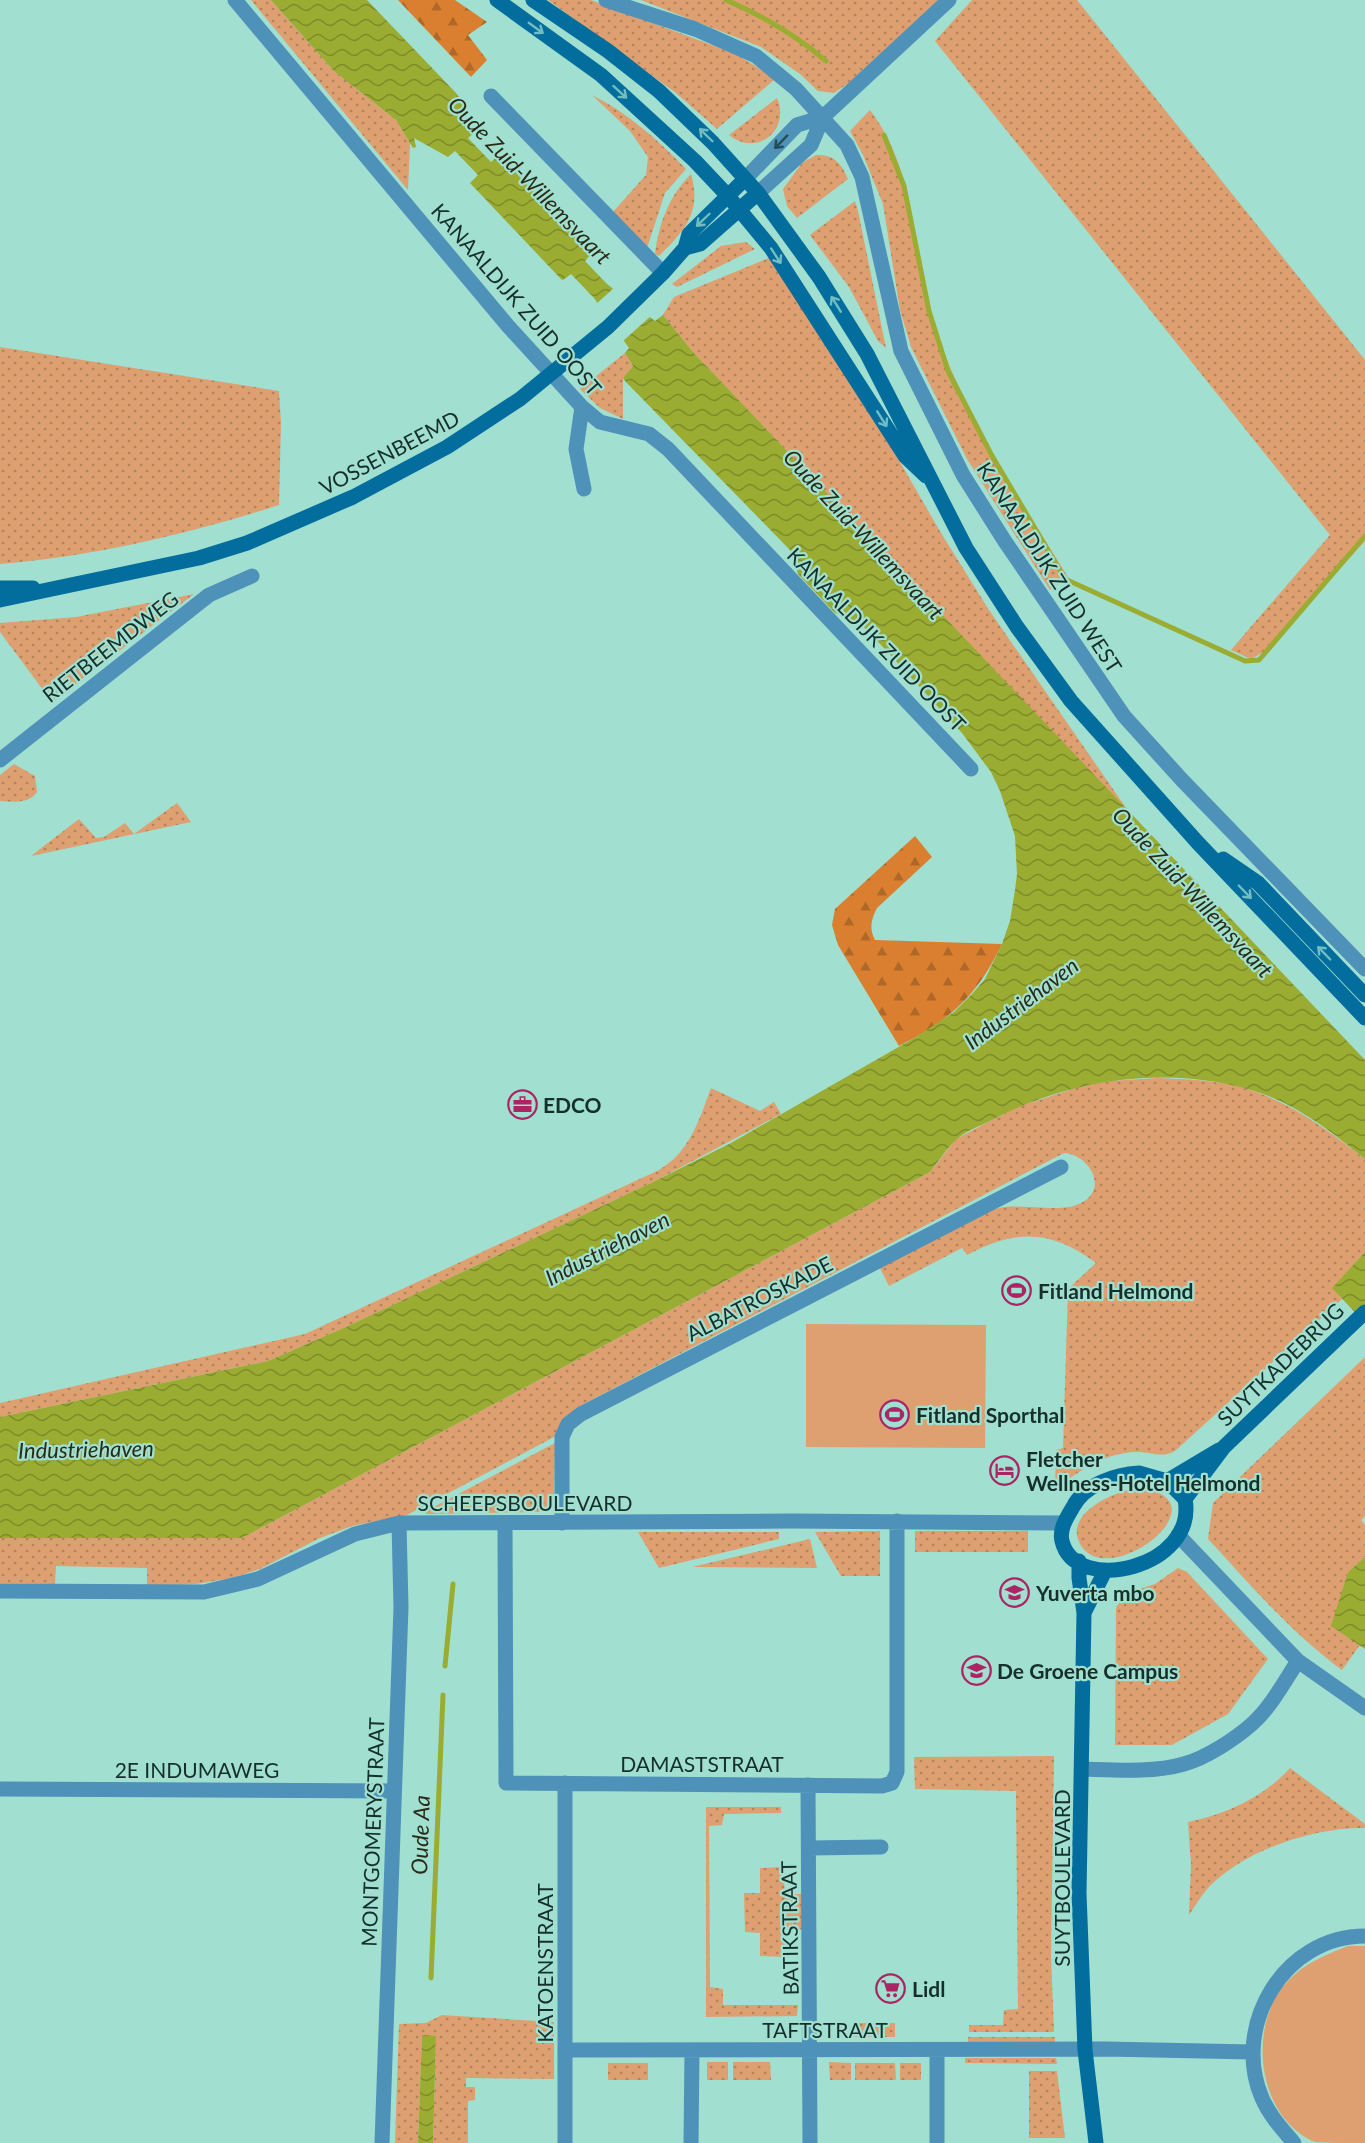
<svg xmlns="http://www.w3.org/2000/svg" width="1365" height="2143" font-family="Lato,sans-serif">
	<defs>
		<pattern id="grass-dots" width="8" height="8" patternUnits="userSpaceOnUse" patternTransform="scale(1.5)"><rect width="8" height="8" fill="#dea071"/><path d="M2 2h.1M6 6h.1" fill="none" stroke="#b3835d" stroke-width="1.8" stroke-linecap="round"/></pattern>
		<pattern id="forest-firs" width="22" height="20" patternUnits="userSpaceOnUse" patternTransform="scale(1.5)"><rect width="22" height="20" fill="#da7f2f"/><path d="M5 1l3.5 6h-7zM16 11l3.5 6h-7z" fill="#b06828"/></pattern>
		<pattern id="water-waves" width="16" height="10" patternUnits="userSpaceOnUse" patternTransform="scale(1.5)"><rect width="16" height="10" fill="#9aac31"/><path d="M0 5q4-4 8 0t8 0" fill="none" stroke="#7c8c2a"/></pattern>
	</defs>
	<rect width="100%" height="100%" fill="#a1dfd0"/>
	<path fill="url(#grass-dots)" d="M251 0H271L334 71 396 120 410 143 408 190Z
		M548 0H591L736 54 767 73 774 80 717 129 676 93Z
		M641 0H939L849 83 834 93 818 91 800 74 761 47Z
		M972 0H1077L1365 360V541L1267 650 1251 659 1231 650 1330 535 935 41Z
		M592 95C628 113 658 140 686 169L665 193 647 248 612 213 646 175 648 157 630 131Z
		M777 98C791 131 756 157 729 135Z
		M870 110C921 177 911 264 939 340 970 423 1021 502 1068 577L1050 590 967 459 911 347 900 310 883 204 863 155 850 131Z
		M816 155C834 154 842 164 848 179L797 218 787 206 783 189 802 163Z
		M691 174C702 212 685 230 659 256L655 254C659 223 669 196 691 174Z
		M855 201 858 211 886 348 878 341 849 287 810 235Z
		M746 242 755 249 677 287 672 284 721 246Z
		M771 257 837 353 941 533 989 610 1133 818 693 352 663 315 674 297Z
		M0 347 279 391 281 423 279 505C189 534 94 556 0 564Z
		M625 353 633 366 623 378V419L600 408 580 389Z
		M194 594 52 702 0 632V623L76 617Z
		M14 764 35 776 37 792C29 804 13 802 0 801V775Z
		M177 803 191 822 31 856 79 819 96 838 104 837 125 823 134 834Z
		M1158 1078C1176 1079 1195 1079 1214 1082 1273 1089 1319 1123 1365 1159V1252L1333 1288 1342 1299 1175 1451C1161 1459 1150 1451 1134 1452 1103 1454 1078 1471 1055 1490L1056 1450 1063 1448 1068 1289 1096 1263C1051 1229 1016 1229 967 1255L962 1248 889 1286 880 1268C914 1250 962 1217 999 1208 1023 1203 1061 1214 1081 1203 1110 1188 1088 1154 1064 1153L578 1407 565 1419 556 1436 407 1515 352 1526 320 1538 260 1569 232 1578 196 1584 147 1586V1568L56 1566 55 1584 0 1583V1538H242L930 1172 956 1139 1017 1107 1079 1087 1110 1081Z
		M711 1088 760 1111 774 1102 781 1114 653 1182 346 1327 268 1361 0 1417V1403L305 1334 657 1171C690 1153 699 1120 711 1088Z
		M1365 1357V1516L1361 1520 1365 1525V1557L1348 1572 1332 1626 1360 1645 1342 1670C1291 1633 1251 1585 1208 1539L1213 1503Z
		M555 1443 554 1495 552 1502 539 1512 426 1514V1511Z
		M1138 1488C1230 1498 1108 1594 1080 1544 1063 1513 1117 1490 1138 1488Z
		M880 1531V1576H841L815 1532Z
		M915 1531H1028V1552H915Z
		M638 1532H779V1539L659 1568Z
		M810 1539 817 1568 692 1567Z
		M1178 1568 1187 1572 1268 1659 1228 1714 1172 1745H1115L1116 1608 1124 1594 1155 1584Z
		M1054 1756 1051 1956 1054 2032H969V2025H1003L1004 2010 1018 2009 1016 1791 915 1789 914 1757Z
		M1290 1768 1365 1824V1828C1314 1827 1244 1850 1208 1888 1201 1896 1195 1906 1189 1915L1191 1864 1188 1822C1225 1815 1264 1797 1290 1768Z
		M706 1807H781V1813L724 1814 722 1825 709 1826 710 1987 723 1989V2005H798L797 2016 706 2017Z
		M783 1867 785 1894H809L810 1929 786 1930V1957L760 1956V1933L745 1932 744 1893H760V1868Z
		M442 2015 554 2022V2079L466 2078V2087H475V2100L468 2101V2143H433L436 2036H422L418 2143H395L399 2024 426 2023Z
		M854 2023H895V2037H854Z
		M968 2037H1055V2044H968Z
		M965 2058H1056L1057 2064 965 2063Z
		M707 2062H728V2080H707Z
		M733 2062H770L771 2080H733Z
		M829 2062 851 2063V2080H830Z
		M608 2063H648V2080H608Z
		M855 2063H895L896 2080H855Z
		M900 2063H921V2080H900Z
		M1029 2071H1057L1065 2138H1029Z"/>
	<path fill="url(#forest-firs)" d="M398 0H455L487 22 468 35 487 60 471 77Z
		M915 836 932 857 877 908C871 919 869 929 875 940L1002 944C977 996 950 1020 899 1046L838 945 832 925 835 909Z"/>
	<path fill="#dea071" d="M806 1324 986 1325 985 1448 806 1447Z
		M1348 1946H1365V2143C1350 2143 1328 2143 1315 2142 1256 2117 1246 2023 1289 1980 1306 1962 1326 1955 1348 1946Z"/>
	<path fill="url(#water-waves)" d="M271 0H367L456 93 468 109 458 115 474 133 468 138 491 162 499 155 592 253 585 261 607 284 655 321 663 315 693 352 1365 1060V1159C1334 1134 1303 1109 1266 1095 1178 1063 1073 1077 992 1120 980 1126 965 1131 956 1140 946 1149 938 1162 930 1172L242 1538H0V1417L268 1361 346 1327 653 1182 731 1143 916 1037 954 1012 972 994 985 979 1002 944 1010 921 1015 890 1017 874 1015 836 1000 791 991 772 962 733 882 646 860 623 835 613 798 574 790 550 625 381 623 378 633 366 625 353 629 348 594 298 571 274 563 280 561 279 470 183 478 175 455 151 448 157 414 138 416 147 413 148 396 120 334 71Z
		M1365 1252V1323L1332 1288Z
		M1365 1557V1649L1331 1626 1348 1572Z
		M422 2035 436 2036 433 2143H418Z"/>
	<path fill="#a1dfd0" d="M615 287 652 315 622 342 595 305Z"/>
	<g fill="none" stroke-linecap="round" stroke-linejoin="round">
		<path stroke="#9aac31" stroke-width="5" d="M726 0C763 16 796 35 826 61
			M884 135 904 186 929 311 948 371 991 454 1065 579 1245 661 1259 660 1365 536
			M445 1666 453 1584
			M431 1978 443 1695"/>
		<path stroke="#4e91b9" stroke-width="15" d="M235 0 508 326 582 407 600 422 649 434 668 449 971 769
			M606 0 695 29 756 56 796 89 847 145 862 177 901 351 963 475 1004 540 1124 716 1182 780 1365 969
			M491 96 663 273
			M745 179 797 125 823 117
			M758 193 811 145 823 117 949 0
			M582 407 576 449 584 489
			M0 760 209 595 252 576
			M562 1523V1437L568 1424 581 1414 1061 1167
			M505 1524 506 1783 882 1786 892 1783 897 1772V1521
			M1178 1535 1298 1661 1365 1708
			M0 1591 204 1592 258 1579 355 1534 399 1523 791 1521 1064 1523
			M1083 1769C1115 1770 1153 1773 1184 1764 1206 1758 1235 1739 1252 1724 1271 1707 1284 1682 1298 1661
			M808 1785 810 2143
			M0 1789 394 1791
			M809 1848 881 1847
			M565 2050 1106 2049 1252 2052
			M937 2050V2143
			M382 2143 401 1607 399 1523
			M565 2143V1783
			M691 2143 692 2050
			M1294 2143C1283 2130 1269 2115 1262 2098 1231 2026 1284 1936 1365 1936"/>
		<path stroke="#036e9d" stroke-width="15" d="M497 0 601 75 695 161 728 196 771 248 905 456 926 476
			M533 0 608 51 659 91 713 143 758 193 819 277 867 354 966 548 1017 627 1071 701 1198 843 1365 1018
			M685 248 700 244 758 193
			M0 588H33
			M0 600 199 558 247 543 353 497 447 447 520 399 608 327 663 273 685 248 689 234 745 179
			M1223 859 1258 883 1365 995
			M1139 1473 1167 1481 1185 1499C1198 1568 1075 1596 1062 1541 1059 1529 1067 1517 1073 1507 1084 1485 1116 1474 1139 1473Z
			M1167 1481 1219 1450
			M1185 1499 1224 1447 1365 1312
			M1079 1561V1578L1084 1613 1079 1893 1085 2050 1096 2143
			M1084 1613 1105 1571"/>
	</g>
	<defs><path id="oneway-shaft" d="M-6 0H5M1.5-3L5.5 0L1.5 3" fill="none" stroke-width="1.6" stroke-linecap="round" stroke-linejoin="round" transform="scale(1.5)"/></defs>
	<g stroke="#72bdc1">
		<use href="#oneway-shaft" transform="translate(536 28) rotate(36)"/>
		<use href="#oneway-shaft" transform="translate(620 92) rotate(42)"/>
		<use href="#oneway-shaft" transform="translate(706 135) rotate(-136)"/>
		<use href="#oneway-shaft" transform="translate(703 220) rotate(136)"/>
		<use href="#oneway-shaft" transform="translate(776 256) rotate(57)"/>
		<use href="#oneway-shaft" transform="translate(836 304) rotate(-122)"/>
		<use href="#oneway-shaft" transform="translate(882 419) rotate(58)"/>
		<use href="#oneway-shaft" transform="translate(1245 892) rotate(46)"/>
		<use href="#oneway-shaft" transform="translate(1324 953) rotate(-134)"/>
	</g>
	<use stroke="#264c54" href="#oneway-shaft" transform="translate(781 142) rotate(134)"/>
	<defs>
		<symbol id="office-ring" viewBox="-11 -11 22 22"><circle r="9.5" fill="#a1dfd0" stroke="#ad2465" stroke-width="1.5"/><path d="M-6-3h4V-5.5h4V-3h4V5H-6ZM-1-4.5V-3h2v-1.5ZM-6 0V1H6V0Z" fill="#ad2465"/></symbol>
		<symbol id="stadium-ring" viewBox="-11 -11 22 22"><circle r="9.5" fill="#a1dfd0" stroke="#ad2465" stroke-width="1.5"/><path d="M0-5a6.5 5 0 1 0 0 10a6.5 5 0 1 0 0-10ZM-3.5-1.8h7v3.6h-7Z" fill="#ad2465"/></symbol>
		<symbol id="hotel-ring" viewBox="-11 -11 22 22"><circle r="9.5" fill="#a1dfd0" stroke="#ad2465" stroke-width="1.5"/><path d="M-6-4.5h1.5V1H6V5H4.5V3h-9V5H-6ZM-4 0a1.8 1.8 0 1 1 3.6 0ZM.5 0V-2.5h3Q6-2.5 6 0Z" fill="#ad2465"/></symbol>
		<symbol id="university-ring" viewBox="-11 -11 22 22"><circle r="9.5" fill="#a1dfd0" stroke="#ad2465" stroke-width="1.5"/><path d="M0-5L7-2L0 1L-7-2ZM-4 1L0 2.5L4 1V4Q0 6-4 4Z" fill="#ad2465"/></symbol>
		<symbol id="school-ring" viewBox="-11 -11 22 22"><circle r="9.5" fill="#a1dfd0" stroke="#ad2465" stroke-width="1.5"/><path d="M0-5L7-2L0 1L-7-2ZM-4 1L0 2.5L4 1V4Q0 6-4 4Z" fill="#ad2465"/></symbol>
		<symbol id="supermarket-ring" viewBox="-11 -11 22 22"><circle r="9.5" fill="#a1dfd0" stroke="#ad2465" stroke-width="1.5"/><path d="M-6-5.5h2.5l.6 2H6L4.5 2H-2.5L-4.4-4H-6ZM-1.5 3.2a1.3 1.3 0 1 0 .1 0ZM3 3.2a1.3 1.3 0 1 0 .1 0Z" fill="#ad2465"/></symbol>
	</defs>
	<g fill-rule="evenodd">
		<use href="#office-ring" x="506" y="1088" width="33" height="33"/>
		<use href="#stadium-ring" x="1000" y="1274" width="33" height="33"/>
		<use href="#stadium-ring" x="878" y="1398" width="33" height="33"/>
		<use href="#hotel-ring" x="988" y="1454" width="33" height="33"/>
		<use href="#university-ring" x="998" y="1576" width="33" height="33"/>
		<use href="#school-ring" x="960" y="1654" width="33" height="33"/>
		<use href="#supermarket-ring" x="874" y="1972" width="33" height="33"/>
	</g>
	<g text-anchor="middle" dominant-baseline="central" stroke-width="4.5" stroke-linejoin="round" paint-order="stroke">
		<g font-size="21" fill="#152f29" stroke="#a1dfd0">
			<text transform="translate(517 299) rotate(49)">KANAALDIJK ZUID OOST</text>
			<text transform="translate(389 452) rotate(-28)">VOSSENBEEMD</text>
			<text transform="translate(1050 567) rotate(57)">KANAALDIJK ZUID WEST</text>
			<text transform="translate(877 639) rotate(46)">KANAALDIJK ZUID OOST</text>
			<text transform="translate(110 646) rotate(-38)">RIETBEEMDWEG</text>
			<text transform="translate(759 1298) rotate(-27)">ALBATROSKADE</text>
			<text transform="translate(1280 1364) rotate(-44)">SUYTKADEBRUG</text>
			<text x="525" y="1502">SCHEEPSBOULEVARD</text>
			<text x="702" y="1763">DAMASTSTRAAT</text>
			<text x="197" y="1769">2E INDUMAWEG</text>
			<text transform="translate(372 1832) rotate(-88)">MONTGOMERYSTRAAT</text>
			<text transform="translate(1061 1878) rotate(-90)">SUYTBOULEVARD</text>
			<text transform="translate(789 1928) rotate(-91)">BATIKSTRAAT</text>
			<text transform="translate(544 1963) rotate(-90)">KATOENSTRAAT</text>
			<text x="825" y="2029">TAFTSTRAAT</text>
		</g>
		<g font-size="21" font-weight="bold" fill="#152f29" stroke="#a1dfd0" text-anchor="start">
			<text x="543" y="1104">EDCO</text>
			<text x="1038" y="1290">Fitland Helmond</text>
			<text x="916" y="1414">Fitland Sporthal</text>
			<text x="1026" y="1458">Fletcher<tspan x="1026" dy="24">Wellness-Hotel Helmond</tspan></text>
			<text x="1036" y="1592">Yuverta mbo</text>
			<text x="997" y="1670">De Groene Campus</text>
			<text x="912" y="1988">Lidl</text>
		</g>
		<g font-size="22" font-style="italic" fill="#282c17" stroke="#a1dfd0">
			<text transform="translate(530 180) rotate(46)">Oude Zuid-Willemsvaart</text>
			<text transform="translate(864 534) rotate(47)">Oude Zuid-Willemsvaart</text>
			<text transform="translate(1193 892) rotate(47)">Oude Zuid-Willemsvaart</text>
			<text transform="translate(1021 1003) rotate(-37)">Industriehaven</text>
			<text transform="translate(607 1248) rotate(-27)">Industriehaven</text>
			<text transform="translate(86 1449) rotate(-1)">Industriehaven</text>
			<text transform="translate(420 1835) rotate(-88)">Oude Aa</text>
		</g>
	</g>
</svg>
